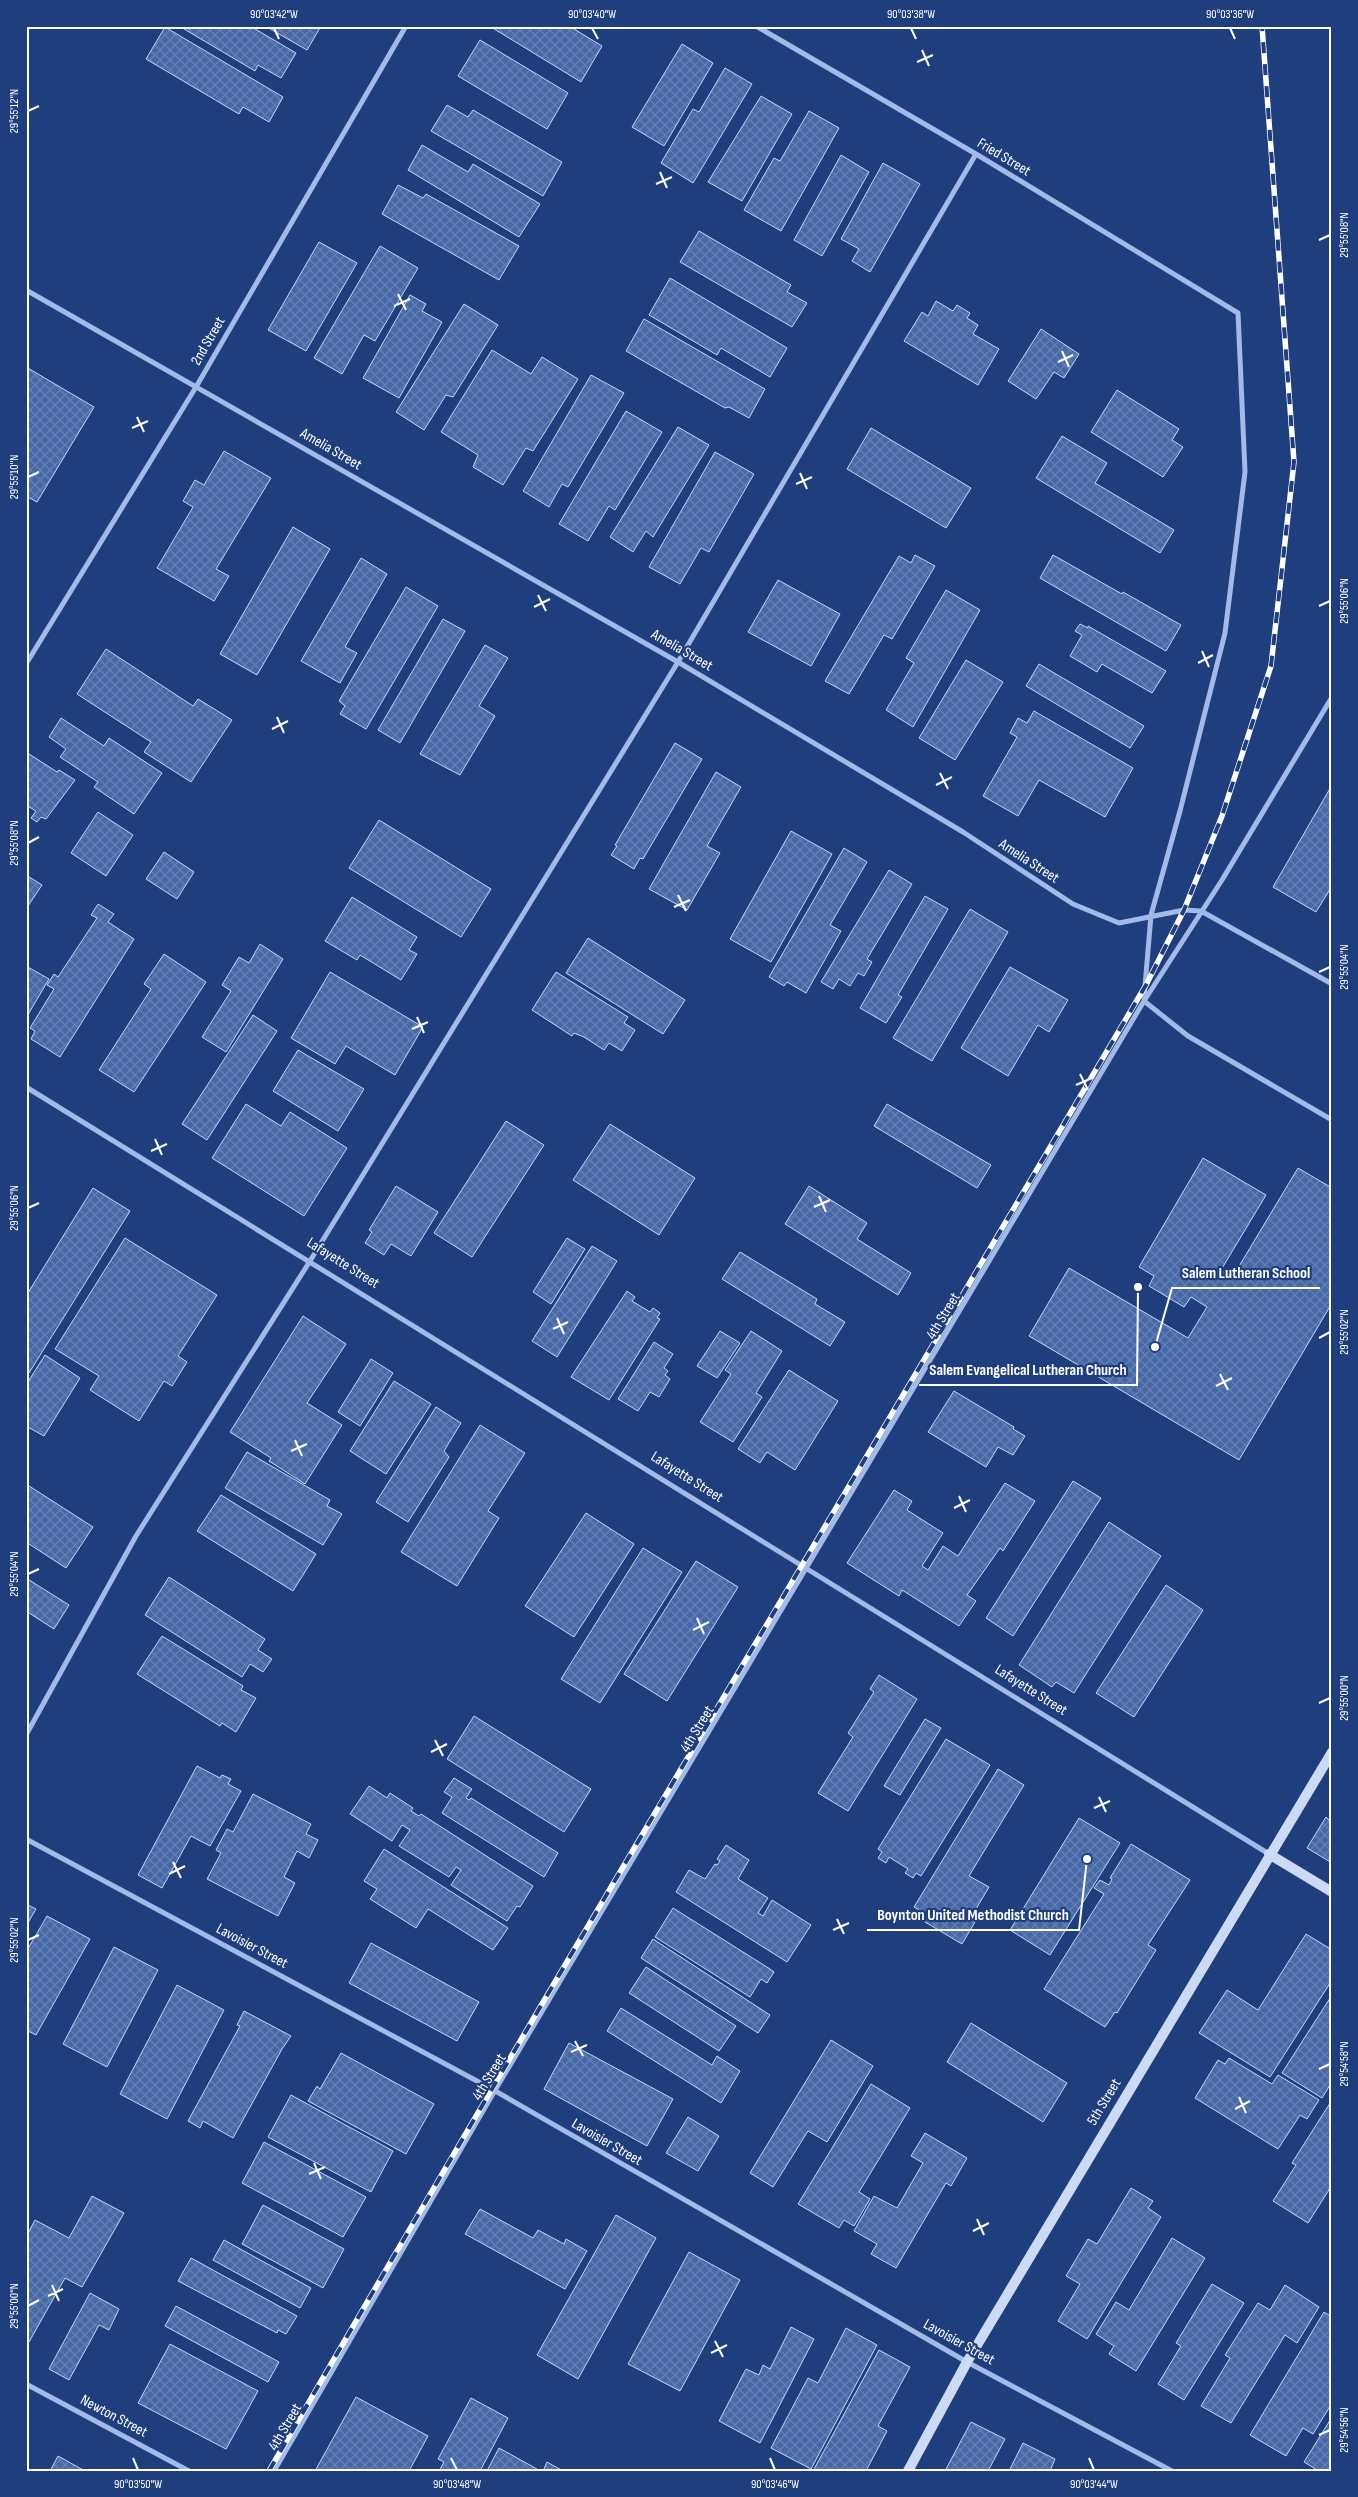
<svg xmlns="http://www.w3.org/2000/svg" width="1358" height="2497" font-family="'Sofia Sans Condensed',sans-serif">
	<defs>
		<pattern id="building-cross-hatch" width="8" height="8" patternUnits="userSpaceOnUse" patternTransform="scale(1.25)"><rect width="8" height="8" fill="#4768a7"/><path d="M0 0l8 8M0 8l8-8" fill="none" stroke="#637fb4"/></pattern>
	</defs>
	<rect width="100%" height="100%" fill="#1f3e7d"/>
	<path fill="url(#building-cross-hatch)" stroke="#c5d6f6" d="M179 26H250L296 53 281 78 258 65 255 71Z
		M265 26H321L307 50Z
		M569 26 602 46 581 82 491 27Z
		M165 27 283 97 269 122 243 107 239 114 146 59Z
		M480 40 568 93 547 129 458 76Z
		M682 44 713 63 664 146 632 127Z
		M725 68 752 84 693 183 661 163 693 109 699 112Z
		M761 96 792 114 742 201 708 182Z
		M447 105 468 117 473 110 562 162 543 196 431 131Z
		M809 111 839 128 781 231 744 210 774 158 780 161Z
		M422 145 468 172 473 164 540 204 519 237 408 170Z
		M841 155 869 172 822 256 794 240Z
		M883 163 920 184 870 272 852 261 859 249 841 239Z
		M398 185 423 198 426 194 519 246 499 280 382 214Z
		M699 231 791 285 787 292 807 303 792 327 680 262Z
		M319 242 357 263 306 351 268 330Z
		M380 246 418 268 375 341 364 335 342 374 314 358Z
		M670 278 787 348 770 377 721 348 717 355 649 315Z
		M410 295 426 304 422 311 442 322 399 398 363 378Z
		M936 301 953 311 957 305 970 313 967 318 978 325 973 334 999 349 978 385 904 341 922 312 928 316Z
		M464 304 498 325 453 397 446 395 424 430 396 412Z
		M644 319 765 389 749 418 729 407 725 408 626 351Z
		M1041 329 1079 354 1064 378 1054 372 1036 399 1008 381Z
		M492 350 531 374 542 357 578 379 533 451 526 448 503 485 473 467 478 455 441 432Z
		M26 367 94 407 37 502 26 496Z
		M591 375 624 393 568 487 562 484 549 507 523 491Z
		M1117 390 1179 429 1172 440 1183 447 1163 477 1091 432Z
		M626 411 662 432 615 510 609 506 588 541 559 524Z
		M678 427 709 445 653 537 646 531 633 552 610 537Z
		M871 428 971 488 946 528 847 469Z
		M1062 436 1107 463 1095 483 1174 530 1160 553 1036 478Z
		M224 451 271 478 216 569 229 576 214 601 157 568 193 507 183 501 195 480 204 485Z
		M715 452 754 474 709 552 701 548 680 584 649 567Z
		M293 527 330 549 257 675 220 654Z
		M915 555 935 566 892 639 884 635 849 694 825 681 899 556 911 563Z
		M1053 555 1122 594 1123 592 1181 625 1166 651 1040 578Z
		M361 558 387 574 345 647 357 653 340 683 301 661Z
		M778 580 840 614 811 666 748 632Z
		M406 587 438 606 366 729 340 714 345 706 339 701Z
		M946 590 980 610 913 727 886 710 914 663 906 658Z
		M443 619 465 631 400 743 378 730Z
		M1080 624 1088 628V626L1166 671 1152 693 1102 664 1097 672 1070 656 1082 635 1075 631Z
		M485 645 508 658 479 706 495 716 460 775 420 754Z
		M106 649 193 706 198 699 232 720 191 782 144 752 151 742 77 694Z
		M966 660 1003 682 955 760 919 738Z
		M1039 664 1144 726 1130 748 1026 686Z
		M1034 711 1133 768 1105 817 1039 780 1018 816 983 796 1017 737 1010 733 1018 718 1027 723Z
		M61 718 104 746 109 738 162 773 134 814 94 787 98 782 60 757 66 749 49 737Z
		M675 743 702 759 643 859 640 858 634 869 611 855 617 846 615 845Z
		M26 752 57 772 59 770 75 780 46 819 41 817 37 822 31 818 36 811 26 805Z
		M716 772 741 787 707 846 720 853 687 910 649 889Z
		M1332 785V886L1316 912 1273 887Z
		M98 812 133 835 106 876 71 853Z
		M379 820 491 889 461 937 349 868Z
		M791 831 832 854 771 962 730 939Z
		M844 848 867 862 830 925 841 931 806 993 787 982 784 986 769 977Z
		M164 852 194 872 177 899 146 879Z
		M889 870 912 884 867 959 872 962 864 976 858 973 850 986 839 979 833 989 821 982Z
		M26 875 42 885 26 909Z
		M925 896 948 909 898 995 902 997 886 1023 860 1008Z
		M352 897 417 937 409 950 417 954 401 980 360 955 357 960 325 941Z
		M98 904 114 914 108 922 134 939 60 1057 31 1039 35 1031 30 1028 54 989 47 985 54 974 58 977 97 918 91 915Z
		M970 909 1008 932 932 1061 893 1038Z
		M588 938 685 1000 663 1034 566 973Z
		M260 944 283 959 226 1052 202 1037 231 991 222 985 239 957 249 963Z
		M164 954 206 982 134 1092 99 1070 151 989 144 984Z
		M26 966 49 979 26 1018Z
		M1010 967 1068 1000 1049 1032 1038 1025 1008 1076 961 1048Z
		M330 972 423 1027 395 1075 346 1046 335 1064 291 1038Z
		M556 972 628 1017 624 1023 635 1030 622 1051 609 1043 604 1050 584 1037 574 1033 572 1036 532 1010Z
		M253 1015 277 1031 207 1140 182 1124Z
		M298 1050 364 1089 338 1131 273 1091Z
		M246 1104 281 1126 290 1112 347 1148 304 1216 212 1158Z
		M887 1104 991 1165 977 1188 874 1126Z
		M506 1121 544 1145 472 1257 434 1233Z
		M610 1124 695 1178 659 1235 573 1180Z
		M1203 1158 1266 1195 1221 1270 1232 1278 1298 1168 1332 1188V1303L1239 1460 1029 1336 1069 1268 1188 1338 1207 1307 1191 1297 1184 1307 1149 1286 1154 1276 1139 1267Z
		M396 1186 438 1212 411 1256 391 1244 384 1255 365 1243 372 1232 369 1230Z
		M809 1186 867 1223 857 1239 911 1273 898 1295 785 1224Z
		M93 1188 130 1211 29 1373 26 1371V1296Z
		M125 1238 217 1295 178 1356 187 1362 172 1386 164 1381 139 1421 90 1390 99 1376 55 1349Z
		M567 1238 585 1249 551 1304 533 1292Z
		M592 1246 617 1261 557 1357 532 1341Z
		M740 1252 817 1299 815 1304 845 1322 830 1346 722 1279Z
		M627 1291 635 1297 632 1301 650 1312 653 1308 660 1313 657 1318 660 1319 609 1400 571 1377Z
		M303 1316 346 1344 307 1403 342 1425 305 1484 269 1461 271 1458 230 1432Z
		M720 1331 740 1343 717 1378 697 1366Z
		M751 1331 782 1351 756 1393 762 1397 733 1442 700 1422 731 1374 725 1370Z
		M654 1342 673 1354 664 1368 668 1371 665 1375 670 1379 659 1397 650 1392 638 1411 618 1399Z
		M45 1355 80 1378 44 1436 26 1426V1385Z
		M371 1359 393 1373 360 1426 338 1412Z
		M789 1370 838 1401 795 1470 767 1452 760 1463 738 1449Z
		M394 1381 431 1404 386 1474 350 1451Z
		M954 1391 1014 1427 1013 1429 1025 1436 1013 1455 998 1447 986 1467 928 1432Z
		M436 1407 461 1423 444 1451 449 1457 408 1522 376 1502Z
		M480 1425 525 1453 488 1511 499 1518 457 1586 401 1552Z
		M247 1452 330 1500 327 1506 342 1514 323 1545 225 1488Z
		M1073 1481 1101 1498 1013 1636 986 1618Z
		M1005 1483 1035 1501 1003 1551 1000 1548 967 1595 976 1601 959 1626 902 1590 899 1596 847 1563 894 1490 912 1501 907 1510 943 1533 922 1566 928 1570 943 1546 958 1556Z
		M26 1484 93 1527 66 1568 26 1542Z
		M221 1495 316 1554 293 1591 197 1531Z
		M586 1513 634 1544 574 1637 525 1606Z
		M1109 1522 1161 1556 1074 1693 1056 1682 1052 1687 1019 1665Z
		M643 1548 682 1572 600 1703 561 1679Z
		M696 1561 738 1587 667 1701 624 1674Z
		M169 1577 265 1639 258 1650 272 1659 263 1672 250 1664 242 1677 145 1615Z
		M26 1578 69 1605 54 1629 26 1611Z
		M1166 1585 1203 1610 1134 1717 1096 1693Z
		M162 1636 243 1686 241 1690 256 1698 236 1732 222 1723 220 1726 137 1674Z
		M879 1675 917 1699 848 1811 818 1793 853 1737 848 1733 874 1692 870 1689Z
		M474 1716 591 1789 564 1832 447 1759Z
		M925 1719 941 1728 900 1795 884 1786Z
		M946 1739 990 1765 921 1876 916 1873 913 1878 905 1873 908 1869 889 1857 886 1863 878 1858 882 1852 878 1849Z
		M197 1766 220 1778 222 1775 231 1779 228 1784 241 1791 210 1846 191 1836 162 1888 138 1875Z
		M998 1769 1024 1785 969 1876 989 1887 970 1919 975 1922 962 1944 920 1919 924 1913 914 1907Z
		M454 1778 472 1789 466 1798 469 1800 471 1798 558 1853 544 1877 442 1813 452 1797 444 1792Z
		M369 1786 387 1798 390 1793 413 1808 411 1811 419 1816 421 1814 533 1886 520 1907 517 1906 507 1921 451 1885 461 1870 456 1867 449 1877 399 1846 410 1830 402 1825 392 1841 350 1814Z
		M253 1794 311 1824 306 1834 318 1840 309 1858 297 1851 284 1877 295 1883 278 1916 207 1879 221 1853 216 1850 227 1829 233 1832Z
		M1332 1815V1863L1307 1848 1326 1817 1329 1820Z
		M1079 1818 1120 1843 1050 1955 1010 1930Z
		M1131 1844 1190 1880 1148 1945 1156 1950 1117 2013 1115 2012 1105 2027 1044 1989 1104 1894 1094 1888 1100 1880 1109 1885 1112 1879 1110 1878Z
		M726 1845 749 1860 738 1879 768 1898 758 1913 763 1916 772 1900 811 1925 787 1962 676 1892 689 1870 705 1879 715 1864 717 1865 720 1861 717 1859Z
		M384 1849 508 1928 493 1950 428 1909 416 1928 370 1899 377 1889 364 1881Z
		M26 1904 36 1909 26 1926Z
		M673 1908 770 1969 774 1972 767 1983 761 1979 750 1997 655 1937Z
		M47 1916 90 1939 36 2035 26 2030V1952Z
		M1306 1934 1332 1950V1980L1270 2077 1199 2033 1227 1990 1258 2010Z
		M653 1939 770 2015 758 2033 641 1958Z
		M371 1943 479 2002 457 2041 349 1983Z
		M114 1947 158 1970 107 2067 63 2044Z
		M646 1967 736 2026 719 2051 629 1993Z
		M177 1985 224 2010 167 2119 120 2094Z
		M1332 1995V2082L1322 2098 1282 2073Z
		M621 2008 712 2065 717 2056 740 2071 721 2103 607 2031Z
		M244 2011 291 2036 282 2049 233 2138 203 2121 200 2128 188 2121 240 2026 237 2025Z
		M971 2023 1067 2083 1043 2122 947 2062Z
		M831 2040 873 2066 827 2142 808 2131 773 2187 750 2173Z
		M569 2043 673 2099 647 2146 544 2089Z
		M341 2053 434 2104 406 2154 308 2101 317 2086 320 2089Z
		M1229 2058 1272 2084 1278 2075 1319 2100 1307 2119 1300 2115 1278 2149 1195 2098 1218 2060 1225 2064Z
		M871 2084 910 2108 859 2192 870 2199 854 2226 844 2220 839 2228 798 2204Z
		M291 2095 393 2151 371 2192 268 2137Z
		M1332 2100V2185L1308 2223 1273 2201 1296 2165 1292 2163Z
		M688 2117 719 2136 698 2171 666 2153Z
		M925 2133 967 2158 951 2186 946 2183 896 2268 871 2254 877 2244 854 2231 874 2196 897 2208 923 2163 911 2156Z
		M264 2142 366 2197 343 2237 242 2183Z
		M1131 2188 1153 2201 1148 2208 1161 2217 1087 2339 1058 2321 1080 2284 1066 2276 1088 2239 1097 2244Z
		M92 2196 124 2213 82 2287 65 2278 29 2342 26 2340V2237L35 2220 69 2238Z
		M263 2205 344 2249 323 2288 242 2244Z
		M480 2209 533 2238 538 2230 564 2244 566 2239 587 2251 565 2289 465 2234Z
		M616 2215 656 2238 578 2379 537 2355Z
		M1172 2238 1205 2258 1136 2371 1109 2354 1114 2346 1096 2334 1116 2302 1129 2310Z
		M224 2240 311 2288 300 2308 213 2260Z
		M689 2252 740 2280 680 2391 628 2364Z
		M191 2258 297 2316 286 2334 278 2330 277 2333 178 2281Z
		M1212 2284 1244 2303 1184 2400 1158 2384 1181 2346 1176 2343Z
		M1285 2285 1319 2307 1297 2343 1285 2335 1231 2423 1201 2406 1230 2358 1225 2355 1258 2303 1270 2310Z
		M90 2293 119 2309 109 2330 99 2325 69 2380 49 2369Z
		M176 2306 279 2362 268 2382 165 2326Z
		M1324 2312 1332 2317V2403L1313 2434 1303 2428 1286 2456 1250 2435Z
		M791 2327 814 2339 760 2443 719 2421 746 2369 759 2375 763 2365 770 2369Z
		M846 2328 877 2345 811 2469 771 2448 808 2378 818 2383Z
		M170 2344 258 2391 226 2449 138 2403Z
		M879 2350 910 2367 878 2426 887 2431 866 2471H813Z
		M356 2397 428 2436 409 2471H315Z
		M471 2398 508 2418 480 2471H439L444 2462 438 2459Z
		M1332 2417V2471H1319L1304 2462Z
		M971 2422 1005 2439 988 2471H945Z
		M1023 2443 1055 2459 1050 2471H1009Z
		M499 2448 537 2469 536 2471H487Z
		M58 2456 85 2471H50Z
		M547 2462 563 2471H543Z"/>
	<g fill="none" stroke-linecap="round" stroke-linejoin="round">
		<path stroke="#a2bae7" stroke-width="5" d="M756 26 976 154 1238 313 1245 472 1225 633 1180 811 1151 915 1144 998
			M26 290 678 662 963 832 1073 904 1119 923 1184 910 1201 911 1332 984
			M26 664 196 387 406 26
			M1144 1001 1188 1036 1332 1120
			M26 1087 1269 1854
			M26 1735 136 1536 310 1261 678 662 976 154
			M26 1839 490 2088 967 2362 1172 2471
			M26 2384 189 2471
			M274 2471 494 2092 1144 1001 1222 880 1332 697"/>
		<path stroke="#ccdaf6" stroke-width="10" d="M1269 1854 1332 1892
			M908 2471 967 2362 1332 1752"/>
		<defs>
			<path id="rail" d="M269 2471C557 1973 854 1480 1146 985L1184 910 1222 816 1271 666 1294 462 1262 26"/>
		</defs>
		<use href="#rail" stroke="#fff" stroke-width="5.5"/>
		<use href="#rail" stroke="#1f3e7d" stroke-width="4" stroke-dasharray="11" stroke-linecap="butt"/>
	</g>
	<path fill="none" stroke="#fff" stroke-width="2" d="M274 28 279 39M592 28 598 39M911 28 916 39M1230 28 1235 39M922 50 929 66M917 62 933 55M28 111 39 106M660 172 667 188M656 184 672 177M1319 240 1330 235M398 294 406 310M394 306 410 299M1062 351 1069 367M1058 362 1073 355M137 417 144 432M132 428 148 421M800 473 807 489M28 477 39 472M796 484 812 477M538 595 546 611M1319 606 1330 601M534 607 550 599M1202 651 1209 667M1198 663 1213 655M277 717 284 733M272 729 288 721M940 773 948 789M936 785 952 777M28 843 39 837M678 895 686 911M674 907 690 900M1319 972 1330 967M417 1017 424 1033M412 1029 428 1022M1080 1074 1088 1090M1076 1085 1092 1078M155 1139 162 1155M151 1151 167 1144M819 1196 826 1212M814 1207 830 1200M28 1208 39 1203M557 1318 564 1334M553 1329 568 1322M1319 1338 1330 1332M1220 1374 1228 1390M1216 1386 1232 1378M295 1440 302 1456M291 1451 307 1444M959 1496 966 1512M954 1508 970 1500M28 1574 39 1569M697 1618 704 1634M693 1630 709 1622M1319 1703 1330 1698M435 1740 443 1756M431 1752 447 1744M1099 1797 1106 1812M1094 1808 1110 1801M173 1862 181 1878M169 1874 185 1866M837 1919 844 1934M833 1930 849 1923M28 1940 39 1935M575 2041 583 2056M571 2052 587 2045M1319 2069 1330 2064M1239 2097 1246 2113M1235 2109 1250 2101M314 2163 321 2179M309 2174 325 2167M977 2219 984 2235M973 2231 989 2223M52 2285 59 2301M48 2296 63 2289M28 2306 39 2300M715 2341 723 2357M711 2353 727 2345M1319 2435 1330 2430M133 2458 138 2470M451 2458 457 2470M770 2458 775 2470M1089 2458 1094 2470"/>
	<g text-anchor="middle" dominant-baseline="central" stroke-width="4.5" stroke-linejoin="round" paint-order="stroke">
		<g font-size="15" fill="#fff" stroke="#1f3e7d">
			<text transform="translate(1004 157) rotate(31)">Fried Street</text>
			<text transform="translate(208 341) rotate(-60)">2nd Street</text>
			<text transform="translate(331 449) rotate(30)">Amelia Street</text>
			<text transform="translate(682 650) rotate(30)">Amelia Street</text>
			<text transform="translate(1029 861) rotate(33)">Amelia Street</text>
			<text transform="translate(343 1263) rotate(32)">Lafayette Street</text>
			<text transform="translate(943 1316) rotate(-59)">4th Street</text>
			<text transform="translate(687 1477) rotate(32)">Lafayette Street</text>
			<text transform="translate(1031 1690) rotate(32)">Lafayette Street</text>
			<text transform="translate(697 1729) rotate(-59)">4th Street</text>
			<text transform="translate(252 1946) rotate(28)">Lavoisier Street</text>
			<text transform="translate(489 2077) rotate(-59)">4th Street</text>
			<text transform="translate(1104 2102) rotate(-59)">5th Street</text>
			<text transform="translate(607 2142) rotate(30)">Lavoisier Street</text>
			<text transform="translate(959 2342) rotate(29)">Lavoisier Street</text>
			<text transform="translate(114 2416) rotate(28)">Newton Street</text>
			<text transform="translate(285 2427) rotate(-60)">4th Street</text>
		</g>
	</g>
	<path fill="none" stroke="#fff" stroke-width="2" d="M1155 1347L1172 1288H1320M1138 1287L1137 1385H919M1087 1859L1079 1930H867"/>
	<g fill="#fff" stroke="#1f3e7d" stroke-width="2">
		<circle cx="1155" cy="1347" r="5"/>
		<circle cx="1138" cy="1287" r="5"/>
		<circle cx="1087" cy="1859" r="5"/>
	</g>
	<g font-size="16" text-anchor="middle" font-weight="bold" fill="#fff" stroke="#1f3e7d" stroke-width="4.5" stroke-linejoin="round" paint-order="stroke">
		<text x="1246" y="1278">Salem Lutheran School</text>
		<text x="1028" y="1375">Salem Evangelical Lutheran Church</text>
		<text x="973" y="1920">Boynton United Methodist Church</text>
	</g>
	<rect width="1358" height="2497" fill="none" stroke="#1f3e7d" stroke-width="55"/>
	<rect x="28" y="28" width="1302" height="2442" fill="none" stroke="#fff" stroke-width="2"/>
	<g font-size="12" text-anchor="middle" fill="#fff">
		<text x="274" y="18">90°03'42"W</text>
		<text x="592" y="18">90°03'40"W</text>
		<text x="911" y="18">90°03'38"W</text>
		<text x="1230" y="18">90°03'36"W</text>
		<text transform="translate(14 111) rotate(-90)" y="4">29°55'12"N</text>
		<text transform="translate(1344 235) rotate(-90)" y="4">29°55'08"N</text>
		<text transform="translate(14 477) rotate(-90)" y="4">29°55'10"N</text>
		<text transform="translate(1344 601) rotate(-90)" y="4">29°55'06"N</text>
		<text transform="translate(14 843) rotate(-90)" y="4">29°55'08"N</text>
		<text transform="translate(1344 967) rotate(-90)" y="4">29°55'04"N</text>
		<text transform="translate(14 1208) rotate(-90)" y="4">29°55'06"N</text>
		<text transform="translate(1344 1332) rotate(-90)" y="4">29°55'02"N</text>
		<text transform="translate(14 1574) rotate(-90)" y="4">29°55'04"N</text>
		<text transform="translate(1344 1698) rotate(-90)" y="4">29°55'00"N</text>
		<text transform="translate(14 1940) rotate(-90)" y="4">29°55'02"N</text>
		<text transform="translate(1344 2064) rotate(-90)" y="4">29°54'58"N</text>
		<text transform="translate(14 2306) rotate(-90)" y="4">29°55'00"N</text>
		<text transform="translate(1344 2430) rotate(-90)" y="4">29°54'56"N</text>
		<text x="138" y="2488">90°03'50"W</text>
		<text x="457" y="2488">90°03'48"W</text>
		<text x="775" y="2488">90°03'46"W</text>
		<text x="1094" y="2488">90°03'44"W</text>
	</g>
</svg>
